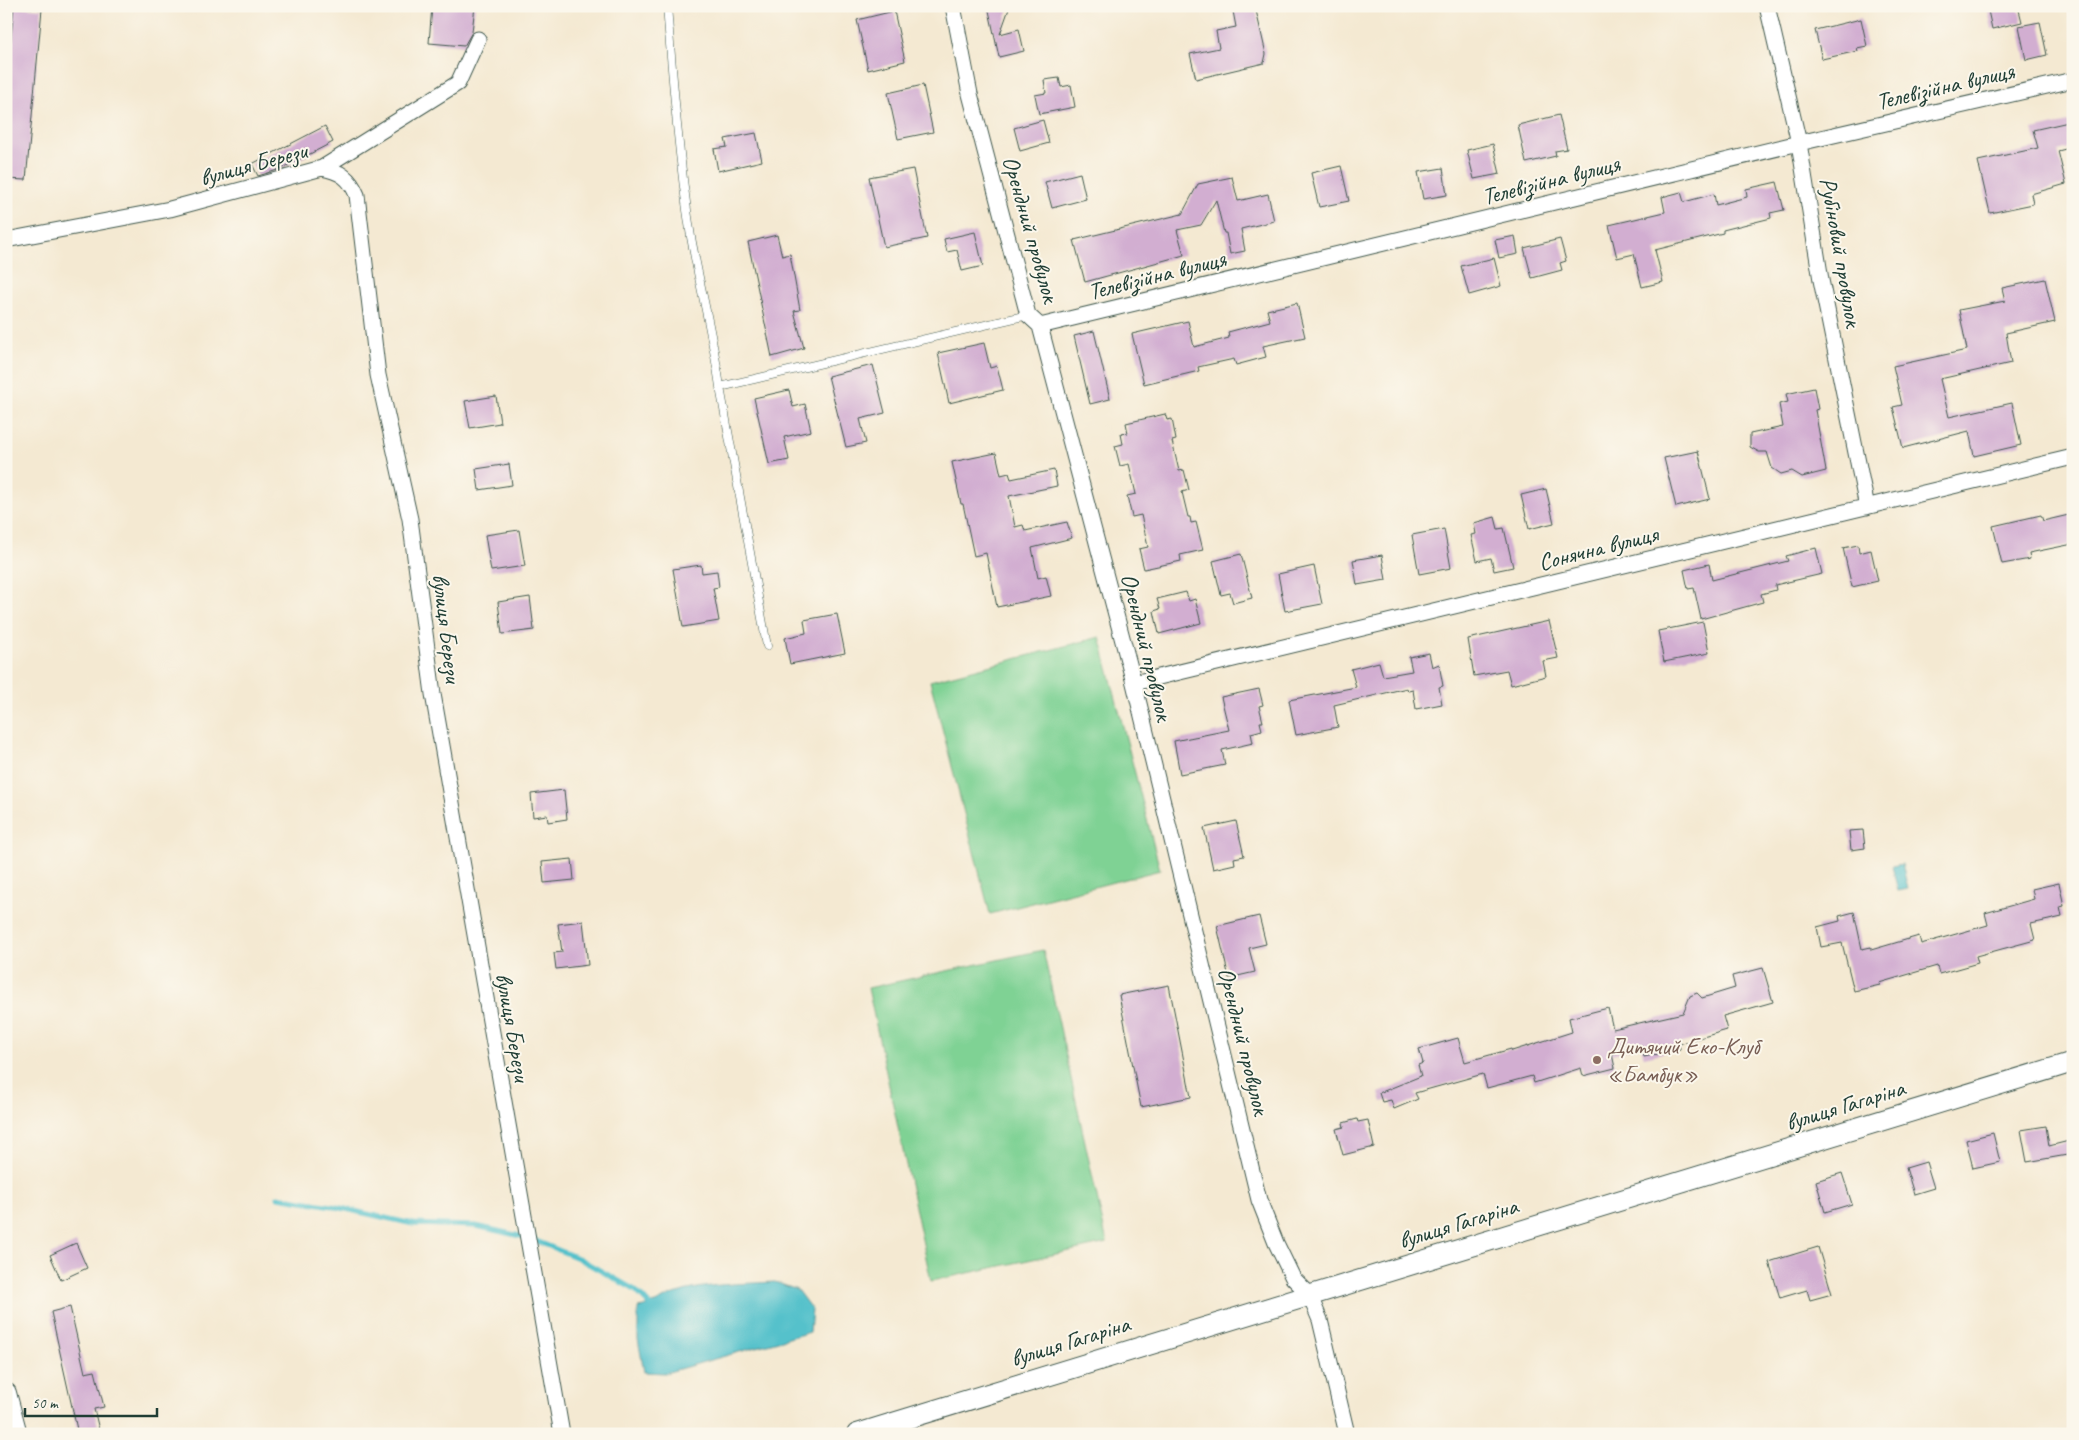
<svg xmlns="http://www.w3.org/2000/svg" width="2079" height="1440" font-family="Caveat,sans-serif">
	<rect width="100%" height="100%" fill="#fbf7ec"/>
	<filter id="ink" filterUnits="userSpaceOnUse"><feTurbulence type="fractalNoise" baseFrequency=".02" numOctaves="2"/><feDisplacementMap in="SourceGraphic" scale="10" xChannelSelector="R" yChannelSelector="G"/><feConvolveMatrix kernelMatrix="1 2 1 2 8 2 1 2 1" color-interpolation-filters="sRGB"/></filter>
	<filter id="wash" filterUnits="userSpaceOnUse"><feTurbulence type="fractalNoise" baseFrequency=".0096" numOctaves="4" result="noise"/><feDisplacementMap in="SourceGraphic" scale="20" xChannelSelector="R" yChannelSelector="G"/><feGaussianBlur stdDeviation="1.12" result="paint"/><feColorMatrix in="noise" values="0 0 0 0 0 0 0 0 0 0 0 0 0 0 0 0 0 1.4 0 .05"/><feComposite in="paint" operator="in"/></filter>
	<g filter="url(#wash)">
		<rect width="100%" height="100%" fill="#f4e9d2"/>
		<path fill="#7fd294" stroke="#4f8864" d="M1100 637 1160 870 990 914 930 681Z
			M1043 950 1107 1243 931 1281 868 988Z"/>
		<path fill="#54c1cb" stroke="#3a7f80" d="M1902 864 1908 889 1898 891 1892 866Z
			M775 1282 797 1290 812 1310 810 1332 665 1373 644 1372 638 1339V1308C654 1306 661 1299 674 1294 706 1283 742 1284 775 1282Z"/>
		<g fill="none" stroke-linecap="round" stroke-linejoin="round">
			<path stroke="#54c1cb" stroke-width="5" d="M278 1197 332 1206 413 1224 476 1226 529 1238 578 1258 635 1290 651 1306"/>
		</g>
		<g id="blocks">
			<path fill="#d2aed1" d="M14 6 42 9 26 180 6 179V90Z
				M432 6H475L472 32 464 46 429 43Z
				M988 6H1010L1000 34 1019 29 1024 51 999 57Z
				M1232 6H1255L1266 54 1264 63 1196 79 1190 54 1219 48 1216 31 1236 27Z
				M1987 6H2018L2022 22 1992 29Z
				M894 11 905 61 868 70 857 20Z
				M1861 19 1867 46 1857 48 1858 51 1822 59 1815 30Z
				M2040 22 2047 55 2026 60 2019 26Z
				M1059 78 1061 87 1071 85 1075 107 1039 114 1035 95 1046 93 1044 80Z
				M923 85 933 132 898 139 888 93Z
				M1559 115 1567 149 1555 151 1556 156 1526 163 1518 125Z
				M1043 120 1049 143 1020 151 1014 128Z
				M2073 121V147L2058 151 2066 184 2031 194 2033 204 1990 213 1978 161 2038 148 2033 130Z
				M325 126 333 142 281 169 258 176 252 164Z
				M756 133 762 161 718 171 714 149 727 147 725 139Z
				M1493 144 1500 174 1474 179 1467 150Z
				M1341 166 1349 201 1319 207 1311 173Z
				M1443 168 1447 195 1423 199 1418 172Z
				M913 169 927 238 884 247 869 177Z
				M1080 173 1086 199 1052 208 1045 182Z
				M1232 177 1238 201 1268 194 1274 221 1241 229 1245 251 1230 254 1226 233H1224L1216 200 1201 225 1177 230 1184 255 1085 282 1074 240 1182 214 1198 184Z
				M1777 182 1784 210 1770 213 1771 218 1723 230V233L1655 250 1663 282 1642 287 1634 254 1617 258 1609 225 1665 212 1662 197 1681 192 1684 202 1714 194 1716 205 1747 197 1746 189Z
				M975 232 983 266 962 271 957 250 947 252 944 239Z
				M777 235 782 256 790 254 800 310 794 311 804 348 772 357 748 242Z
				M1515 236 1518 254 1499 258 1495 240Z
				M1560 239 1566 261 1560 263 1562 270 1532 278 1524 248Z
				M1494 258 1501 286 1469 295 1461 266Z
				M2045 279 2055 322 2006 333 2011 363 1940 379 1949 417 2012 403 2021 445 1974 456 1969 431 1903 448 1893 407 1902 405 1893 366 1967 350 1959 310 2005 301 2002 288Z
				M1297 303 1305 337 1263 346 1266 357 1236 365 1234 359 1198 367 1199 371 1144 384 1132 334 1188 321 1194 347 1229 338 1228 332 1270 321 1267 310Z
				M1094 331 1110 399 1090 404 1074 336Z
				M984 343 990 368 997 366 1003 390 949 403 938 353Z
				M873 365 885 413 860 419 866 443 846 447 828 376Z
				M1814 388 1818 409 1815 410 1826 471 1802 477 1792 471 1781 474 1772 468 1767 452H1759L1750 447V434L1783 427 1779 404 1788 402 1786 394Z
				M789 390 793 407 805 404 811 431 784 437 789 460 769 464 754 398Z
				M496 396 500 423 470 428 465 401Z
				M1165 414 1167 420 1172 419 1176 440 1172 441 1179 471 1184 470 1189 490 1182 492 1188 517H1190L1191 523 1196 522 1203 550 1180 555 1181 561 1144 569 1139 549 1148 547 1141 515 1132 517 1127 496 1136 494 1129 464 1120 466 1115 446 1123 444 1121 434 1128 433 1126 423Z
				M1698 451 1710 499 1676 507 1664 458Z
				M996 453 1001 475 1009 473 1011 479 1054 470 1057 486 1009 496 1015 527 1023 525 1025 531 1067 522 1072 538 1032 548 1038 578 1046 576 1051 596 997 607 986 553 974 556 963 504H961L952 462Z
				M509 464 512 485 479 490 476 469Z
				M1546 489 1554 523 1529 529 1521 495Z
				M2073 514V544L2029 553 2030 559 2002 564 1993 526 2041 515 2043 521Z
				M1495 517 1498 529 1504 528 1513 567 1494 571 1491 558 1477 561 1471 535 1476 534 1474 523Z
				M1444 529 1451 568 1419 574 1412 535Z
				M519 530 525 566 491 571 485 535Z
				M1858 545 1859 553 1871 550 1878 581 1852 587 1843 548Z
				M1816 548 1822 574 1775 585 1776 590 1761 594 1763 602 1701 619 1694 588 1688 589 1684 570 1709 564 1712 580 1788 561 1786 556Z
				M1241 554 1252 598 1233 603 1230 593 1221 595 1213 561Z
				M1382 555 1386 580 1357 585 1353 560Z
				M701 565 702 573 717 571 719 587 713 588 719 621 683 627 673 569Z
				M1314 566 1322 604 1285 611 1278 574Z
				M1186 592 1189 601 1195 599 1201 623 1159 634 1154 611 1160 609 1157 599Z
				M530 597 534 630 502 634 498 602Z
				M837 614 845 653 790 664 785 638 806 633 804 620Z
				M1549 621 1558 658 1543 661 1546 676 1511 685 1507 670 1474 676 1468 639Z
				M1703 622 1709 653 1664 662 1658 631Z
				M1429 653 1432 667 1439 664 1443 686 1439 687 1442 704 1416 709 1413 690 1408 691 1407 688 1334 705 1338 727 1296 735 1289 700 1356 687 1351 669 1379 662 1383 676 1412 671 1409 657Z
				M1259 689 1263 705 1259 706 1263 722H1260L1262 730 1251 733 1253 743 1222 750 1225 765 1180 774 1174 741 1229 730 1221 697Z
				M564 790 567 819 548 822 547 815 533 817 531 794Z
				M1236 821 1244 856 1234 858 1235 864 1213 869 1204 828Z
				M1863 830 1865 848 1851 850 1849 831Z
				M572 859 574 880 544 883 542 862Z
				M2059 883 2064 906 2060 907 2062 917 2031 924 2035 940 1976 956 1978 963 1939 974 1937 966 1879 983 1880 985 1854 991 1842 943 1821 947 1817 927 1840 921 1839 916 1854 912 1862 949 1871 947V950L1919 936 1921 944 1988 925 1985 913 2034 899 2032 889Z
				M1259 916 1266 944 1249 948 1255 972 1229 978 1217 926Z
				M583 921 588 965 556 969 554 953 562 952 558 924Z
				M1763 968 1773 1002 1723 1016 1727 1030 1679 1044 1680 1049 1644 1057 1641 1046 1612 1054 1615 1068 1583 1076 1581 1068 1534 1083 1532 1076 1487 1088 1483 1074 1415 1093 1418 1099 1394 1109 1391 1100 1382 1102 1379 1093 1421 1076 1418 1065 1423 1063 1419 1049 1458 1038 1465 1062 1511 1049 1512 1051 1572 1032 1569 1018 1608 1008 1613 1029 1683 1013 1690 996 1697 993 1702 998 1735 988 1732 976Z
				M1169 985 1191 1097 1141 1107 1119 995Z
				M1357 1119 1358 1122 1368 1120 1374 1147 1343 1155 1336 1129 1344 1127 1343 1123Z
				M2046 1126 2049 1146 2073 1140V1154L2027 1162 2021 1130Z
				M1993 1133 2000 1162 1973 1168 1966 1140Z
				M1926 1162 1934 1188 1914 1194 1906 1168Z
				M1842 1173 1852 1204 1825 1212 1816 1181Z
				M76 1243 87 1268 61 1280 50 1255Z
				M1818 1247 1832 1294 1810 1300 1807 1290 1780 1298 1769 1262Z
				M70 1307 85 1373 95 1371 104 1407 94 1409 100 1434H78L51 1312Z"/>
		</g>
	</g>
	<g filter="url(#ink)">
		<use href="#blocks" fill-opacity="0" stroke="#3f574c" stroke-width="1"/>
		<g fill="none" stroke-linecap="round" stroke-linejoin="round">
			<defs>
				<path id="lane" d="M667 6C673 83 679 161 691 237 700 287 713 336 720 387L767 646
					M720 387 1028 315"/>
				<path id="street" d="M953 6 970 94 1028 315 1040 326 1134 683 1259 1200 1276 1243 1293 1278 1309 1294 1320 1320 1347 1434
					M1767 6 1799 143 1821 280 1867 507
					M322 168 458 83 478 39
					M6 240 170 209 322 168C340 171 350 178 357 195L378 375 410 519 433 694 562 1434
					M1040 326 1799 143 2073 80
					M1134 683 2073 457"/>
				<path id="secondary" d="M6 1393 17 1434
					M857 1434 2073 1062"/>
			</defs>
			<use href="#lane" stroke="#3f574c" stroke-width="9"/>
			<use href="#street" stroke="#3f574c" stroke-width="17"/>
			<use href="#secondary" stroke="#3f574c" stroke-width="22"/>
			<use href="#lane" stroke="#fff" stroke-width="8"/>
			<use href="#street" stroke="#fff" stroke-width="15"/>
			<use href="#secondary" stroke="#fff" stroke-width="20"/>
		</g>
	</g>
	<circle fill="#8d6e63" stroke="#fbf7ec" stroke-width="2" cx="1597" cy="1060" r="5"/>
	<g text-anchor="middle" dominant-baseline="central" stroke-width="4" stroke-linejoin="round" paint-order="stroke">
		<g font-size="24" fill="#1f3d34" stroke="#fbf7ec">
			<text transform="translate(1945 86) rotate(-13)">Телевізійна вулиця</text>
			<text transform="translate(253 164) rotate(-15)">вулиця Берези</text>
			<text transform="translate(1551 180) rotate(-14)">Телевізійна вулиця</text>
			<text transform="translate(1031 229) rotate(74)">Орендний провулок</text>
			<text transform="translate(1841 252) rotate(80)">Рубіновий провулок</text>
			<text transform="translate(1157 275) rotate(-14)">Телевізійна вулиця</text>
			<text transform="translate(1598 548) rotate(-14)">Сонячна вулиця</text>
			<text transform="translate(447 628) rotate(83)">вулиця Берези</text>
			<text transform="translate(1147 647) rotate(76)">Орендний провулок</text>
			<text transform="translate(513 1027) rotate(80)">вулиця Берези</text>
			<text transform="translate(1244 1041) rotate(76)">Орендний провулок</text>
			<text transform="translate(1845 1105) rotate(-17)">вулиця Гагаріна</text>
			<text transform="translate(1458 1223) rotate(-17)">вулиця Гагаріна</text>
			<text transform="translate(1070 1341) rotate(-17)">вулиця Гагаріна</text>
		</g>
		<g font-size="24" fill="#785e54" stroke="#fbf7ec" text-anchor="start">
			<text x="1607" y="1046">Дитячий Еко-Клуб<tspan x="1607" dy="28">«Бамбук»</tspan></text>
		</g>
	</g>
	<rect width="2079" height="1440" fill="none" stroke="#fbf7ec" stroke-width="25"/>
	<path d="M25 1408v8h132v-8" fill="none" stroke="#1f3d34" stroke-width="2.5"/>
	<text x="32" y="1408" font-size="15" fill="#1f3d34" stroke="#fbf7ec" stroke-width="4" paint-order="stroke">50 m</text>
</svg>
